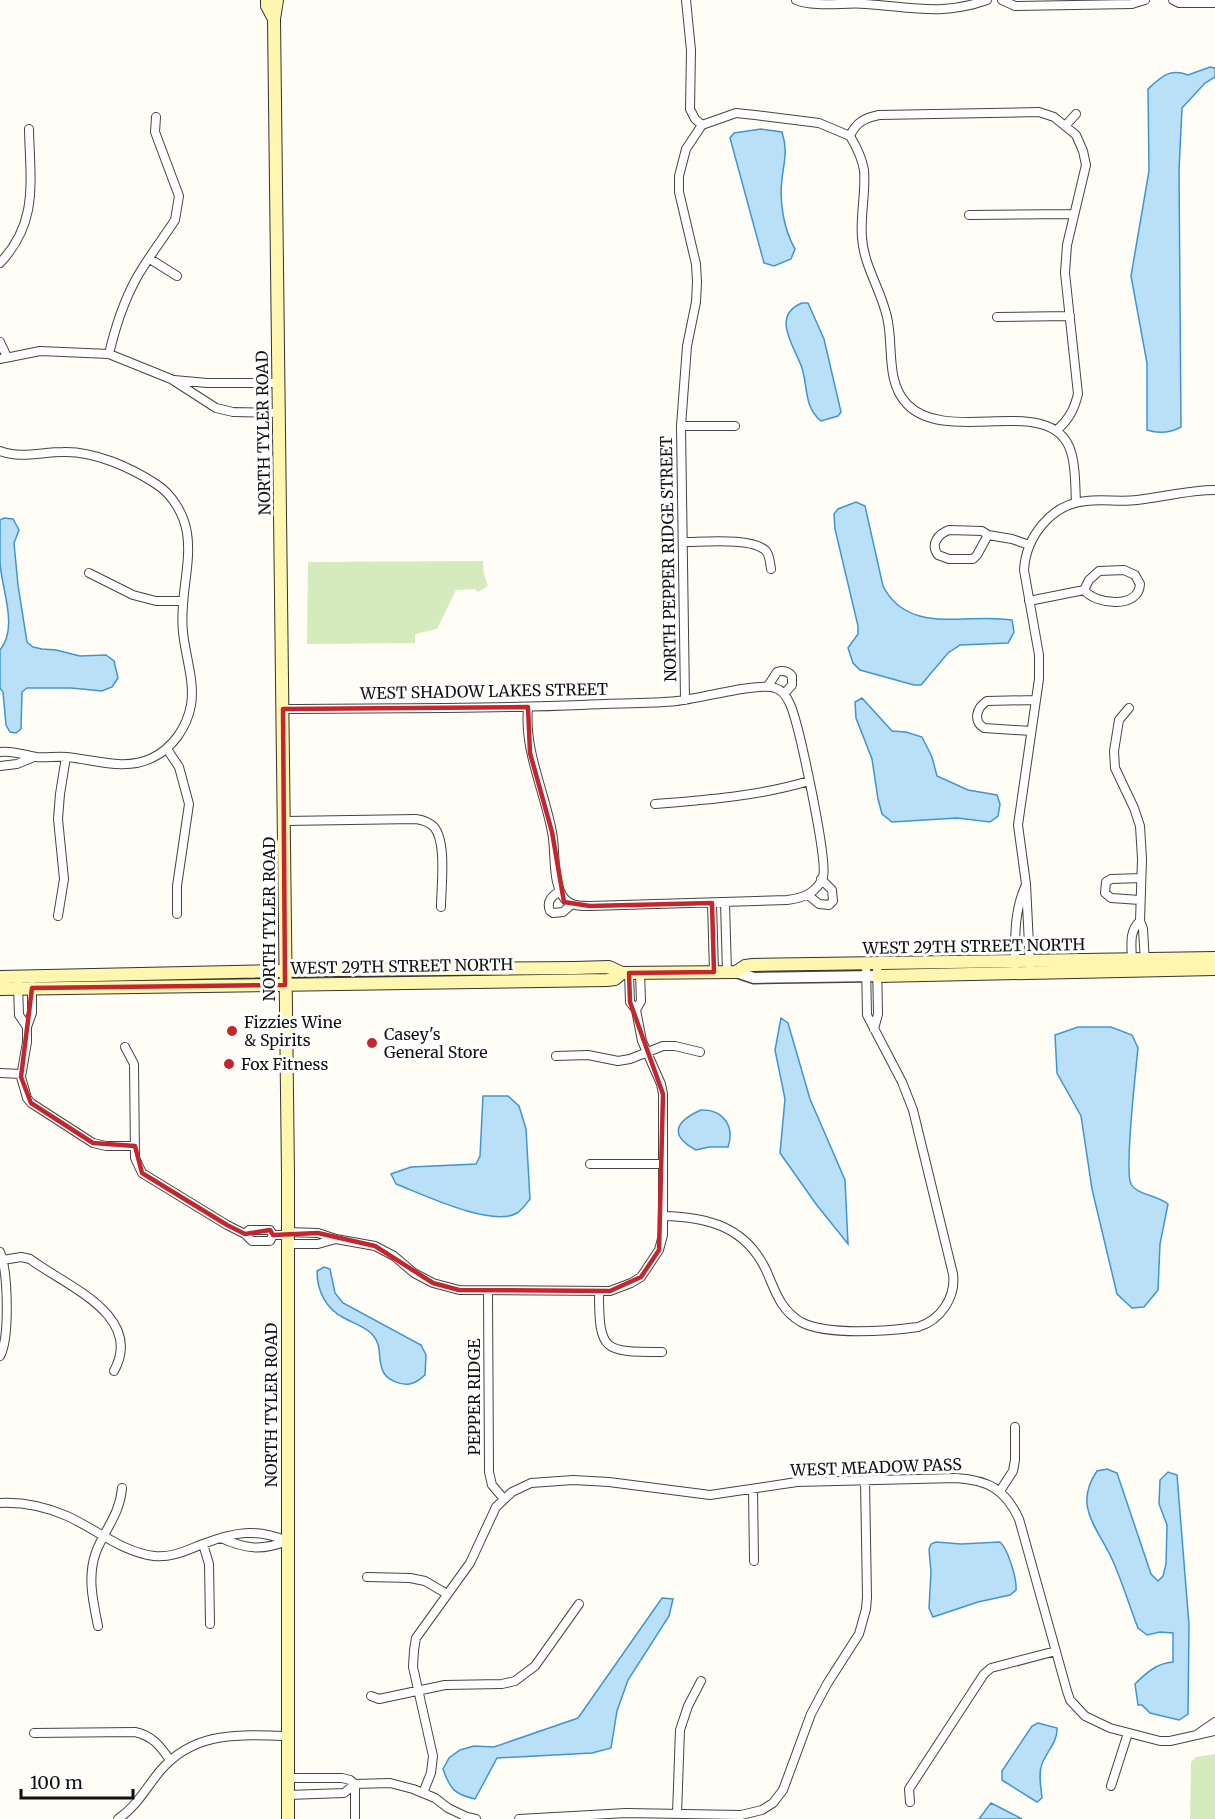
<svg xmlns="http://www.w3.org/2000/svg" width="1215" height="1819" font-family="Merriweather,serif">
	<rect width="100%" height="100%" fill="#fffdf5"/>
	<path fill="#d5ebbd" d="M483 561 484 575 488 586 478 592 474 589 456 590 437 629 415 634V643L307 644 308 562Z
		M1215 1754V1819H1190L1191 1762 1196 1757Z"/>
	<path fill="#b9e0f7" stroke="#3f96cf" stroke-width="1.5" d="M1210 67 1215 68V77L1205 83 1182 108 1179 170 1181 427C1170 433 1159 434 1147 430V363L1131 276 1149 171 1148 89C1161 77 1169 68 1188 75Z
		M761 129 782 132C788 151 784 161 782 179 779 202 784 230 795 249L791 259 774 266 764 263 730 138 734 133Z
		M802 303H808L824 339 841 412 838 416 821 421C804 407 808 388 802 368 795 347 770 316 802 303Z
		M856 502 865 506 883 586C909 637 969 612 1012 620L1014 632 1008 643 960 645 948 653 921 685H914L860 670 853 663 848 648 858 634V626L835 529 834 514 838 509Z
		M4 518 13 519 19 530 14 543 18 585 27 642 33 647 42 649 56 650 80 656 106 655 114 661 118 678 112 687 102 691 71 688H27L22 692 21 729 16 733 10 732 6 725 3 692 0 688V650C19 627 1 588 0 562 0 548 0 534 0 520Z
		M862 698 892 731 906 732 922 737 932 757 937 776 968 790 997 795 1000 804 998 816 990 822 957 818 892 822 882 814 878 799 872 759 856 718 855 702Z
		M781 1018 788 1023 810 1099 845 1180 848 1244 816 1204 780 1153 785 1099 775 1050Z
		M1078 1027H1111L1132 1035 1138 1048C1136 1069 1124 1172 1131 1184 1137 1195 1157 1195 1168 1204L1160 1244 1158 1290 1144 1307 1132 1308 1117 1294 1092 1189 1081 1116 1057 1073 1055 1035Z
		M483 1096H508L519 1106 526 1129 530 1199C526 1204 522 1210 517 1213 492 1228 422 1194 396 1184L391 1174 411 1167 476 1164 480 1156Z
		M701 1110C723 1109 735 1126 728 1147H709L696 1150C668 1135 676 1121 701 1110Z
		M324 1267 330 1269 335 1293 343 1303 421 1345 426 1355 425 1375C421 1378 417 1382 413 1383 403 1387 385 1380 382 1369 377 1354 383 1347 372 1334 364 1326 353 1323 344 1318 326 1309 317 1291 317 1271Z
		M1107 1469 1117 1473 1151 1574 1158 1581 1163 1576 1166 1564 1167 1525 1159 1504 1160 1480 1168 1472 1177 1475 1189 1625 1188 1714 1179 1720 1150 1713 1142 1705H1138L1135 1684C1146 1673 1157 1663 1173 1662V1633L1160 1632 1147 1635 1138 1628C1129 1605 1122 1581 1112 1559 1097 1527 1073 1506 1097 1471Z
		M936 1542 961 1544 1000 1542C1008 1549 1017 1579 1016 1590L1010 1595 978 1602 933 1617 929 1608 931 1572 929 1549 931 1544Z
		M662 1598 673 1599 669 1616 628 1680 617 1711 611 1748 592 1753 497 1758 475 1799C454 1794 450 1789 443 1769L449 1758 460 1750 474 1746 494 1747 578 1718Z
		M1038 1723 1057 1728C1058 1742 1046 1752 1042 1764 1038 1774 1041 1787 1042 1798L1037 1802 1002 1780V1771L1032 1726Z
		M991 1803 1022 1819H979Z"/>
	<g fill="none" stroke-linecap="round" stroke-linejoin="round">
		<defs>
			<path id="minor" d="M686 0 691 50 690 109 695 119 702 125
				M796 0C815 8 846 2 866 4 912 7 942 16 987 0
				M1002 0 1015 6 1132 4 1145 0
				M1173 0 1179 3H1215
				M702 125 736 113 755 115 819 123 850 136
				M1066 125 1076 114
				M850 136C856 122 865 118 879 115L1039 112 1054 117 1076 135 1083 151 1086 165 1067 245 1065 273 1078 394C1074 410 1069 419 1057 430
				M850 136C856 146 862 158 864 170 866 192 860 216 862 238 864 266 881 290 887 317 894 345 885 381 907 404 947 447 1053 391 1071 452 1076 467 1075 487 1076 502
				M969 215 1074 214
				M150 259 177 276
				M0 263C39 222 30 181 29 129
				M997 317 1070 316
				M0 342 7 357
				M109 354C115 328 123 303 136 279 147 259 162 240 175 220L179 196 155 132 156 117
				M0 359 40 351 109 354 171 379 216 408 233 412 279 413
				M174 380 207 383H279
				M681 426H735
				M0 451C21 459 41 452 63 452 94 451 130 467 156 484 172 494 184 514 187 533 192 564 179 599 183 632 185 655 195 681 191 705 187 727 173 748 152 758 125 771 96 760 67 757 57 756 46 758 36 757 23 755 13 750 0 752
				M949 530 982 531 988 535 977 555 973 559H949L938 555C930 544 938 534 949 530Z
				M988 535 1012 539 1029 545
				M684 542C703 542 753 537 766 551 770 556 770 563 771 569
				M1124 570 1135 575 1140 584C1139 609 1096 605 1084 590L1089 580 1099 571Z
				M89 573 133 595 156 601H182
				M1029 601 1084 590
				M768 686 777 672C783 670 788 671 792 676V685L784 694
				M685 700 681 426 687 346 696 302 697 282 696 264 679 192V176L686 149 702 125
				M1129 708 1119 720 1114 751 1115 768 1134 808 1140 826 1142 859 1140 921 1143 929 1145 963
				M283 709C383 708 483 709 582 705 614 703 646 704 677 701 698 699 759 682 775 688 783 690 787 697 790 704 799 724 828 861 823 877 817 893 803 898 787 900L590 906C579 906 568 906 562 895 552 878 556 852 552 832 544 789 524 751 528 707
				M1031 731 984 728C973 721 976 708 987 701L1035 700
				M167 749 179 767 189 804 177 886V914
				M0 766 17 764 34 757
				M655 804C707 800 759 796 809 781
				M285 821 416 819C423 820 429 822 434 827 447 842 441 887 441 907
				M560 891C552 896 546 901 550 911L553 913 563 912 572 904
				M808 895 819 904 829 905 833 901 832 890 821 879
				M1140 900 1111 898 1105 893 1106 882 1111 879 1141 878
				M712 903 714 972
				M725 903 727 972
				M58 916 64 879 58 819 60 794 66 757
				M1132 962C1132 947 1128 932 1140 921
				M1015 965C1015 938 1014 912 1025 887
				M1030 965 1026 884 1018 825 1039 679V655L1024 570C1026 537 1051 504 1086 501 1103 499 1120 502 1137 500 1164 497 1188 490 1215 490
				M18 985 19 1015 27 1027
				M32 986V1013L27 1027V1042L21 1077 27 1098 31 1103 93 1143 106 1146H135
				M636 1010 641 1001 640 973
				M874 1029 878 1014 877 964
				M125 1047 134 1064 135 1158 142 1173 227 1225 245 1234
				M556 1056 588 1055 618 1061 630 1059 663 1046H675L700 1052
				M0 1073 21 1074
				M590 1164H663
				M663 1216C707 1217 745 1226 766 1270 775 1290 780 1310 801 1322 827 1336 889 1331 918 1327 941 1320 956 1297 953 1274L913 1110 902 1082 867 1015 866 964
				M288 1232 318 1233 336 1239 375 1246 394 1256 414 1273 433 1283 459 1290 610 1291 631 1283 641 1277 659 1250 663 1235V1094L661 1084 642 1041 636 1010 630 1002 629 973
				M273 1235 270 1241H252L245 1234 249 1230H270L273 1235H288
				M288 1244H318L336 1239
				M0 1252C8 1271 10 1338 0 1356
				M3 1260 21 1257 30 1259C64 1285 145 1315 114 1371
				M488 1291 489 1472 492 1485 504 1499
				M599 1291C599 1352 603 1352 662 1352
				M753 1489 754 1561
				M1000 1491 1013 1471 1015 1460V1427
				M0 1503C23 1502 46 1507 67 1516 96 1529 122 1552 154 1556 172 1558 187 1550 203 1544 234 1532 256 1528 287 1541
				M221 1538C246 1549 261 1551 287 1541
				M203 1544 209 1564 210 1624
				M367 1577 410 1578 425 1581 447 1594
				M98 1626C93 1601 87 1577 96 1552 105 1529 120 1514 122 1488
				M371 1696 379 1699 445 1685 502 1684 515 1681 535 1666 579 1604
				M34 1733 135 1732C153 1736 160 1746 170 1760
				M1199 1733 1215 1722
				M288 1778H342L350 1780 355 1784
				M1111 1786 1128 1733
				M423 1793 431 1773 433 1756 413 1667 414 1650 416 1638 470 1563 496 1507 512 1492 531 1483 573 1480 609 1482 710 1495 797 1482 956 1478C988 1480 1005 1489 1019 1519L1067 1691 1070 1700 1085 1716 1110 1728 1160 1741H1170L1215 1731
				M288 1795 344 1793 355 1784 390 1783 413 1789 435 1798 448 1808 467 1817 476 1819
				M910 1802 909 1789 984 1674 991 1668 1056 1651
				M677 1814 680 1730 688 1706 701 1681
				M118 1819C137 1806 146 1788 160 1771 195 1730 239 1735 288 1736
				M355 1819V1784
				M519 1819 626 1813 741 1815 762 1810 773 1803 783 1790 811 1714 827 1684 859 1634 866 1609 867 1597 865 1480"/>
			<path id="tertiary" d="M736 972 754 978 878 976"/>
			<path id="secondary" d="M267 0V6L274 19
				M277 0 274 19 288 1175V1819
				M878 976 1215 969
				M0 977 329 970 574 968 609 967 622 973 736 972 745 966 753 965 1215 958
				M0 989 607 980 615 979 622 973"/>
		</defs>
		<use href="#minor" stroke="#444" stroke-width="10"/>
		<use href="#tertiary" stroke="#444" stroke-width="13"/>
		<use href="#secondary" stroke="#333" stroke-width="14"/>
		<use href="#minor" stroke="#fff" stroke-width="8"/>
		<use href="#tertiary" stroke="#fff" stroke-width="10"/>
		<use href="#secondary" stroke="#fff6b0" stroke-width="12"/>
	</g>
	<path fill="none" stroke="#c4262e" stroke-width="4.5" stroke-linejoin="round" d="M528 707 530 753 552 832 564 902 590 906 712 903 714 972 629 973 630 1002 663 1094 659 1250 641 1277 610 1291 459 1290 433 1283 375 1246 318 1233 273 1235 270 1230 245 1234 227 1225 142 1173 135 1146 93 1143 31 1103 21 1077 32 988 285 985 283 709Z"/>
	<g fill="#c4262e" stroke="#fff" stroke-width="2">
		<circle cx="232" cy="1031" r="6"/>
		<circle cx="372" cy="1043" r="6"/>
		<circle cx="229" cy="1064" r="6"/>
	</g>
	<g text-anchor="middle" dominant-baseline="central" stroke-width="6" stroke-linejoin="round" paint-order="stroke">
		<g font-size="16" fill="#111" stroke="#fff">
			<text transform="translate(263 433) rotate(-91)">NORTH TYLER ROAD</text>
			<text transform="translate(668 559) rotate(-91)">NORTH PEPPER RIDGE STREET</text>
			<text transform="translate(484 691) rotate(-1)">WEST SHADOW LAKES STREET</text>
			<text transform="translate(269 919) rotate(-90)">NORTH TYLER ROAD</text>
			<text transform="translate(974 946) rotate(-1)">WEST 29TH STREET NORTH</text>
			<text transform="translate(402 966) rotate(-1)">WEST 29TH STREET NORTH</text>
			<text transform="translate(474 1397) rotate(-90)">PEPPER RIDGE</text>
			<text transform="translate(271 1405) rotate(-90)">NORTH TYLER ROAD</text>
			<text transform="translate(876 1467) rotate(-2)">WEST MEADOW PASS</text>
		</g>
		<g font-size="16" fill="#111" stroke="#fff" text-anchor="start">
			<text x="244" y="1022">Fizzies Wine<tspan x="244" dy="18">&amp; Spirits</tspan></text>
			<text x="384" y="1034">Casey's<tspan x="384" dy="18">General Store</tspan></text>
			<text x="241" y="1064">Fox Fitness</text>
		</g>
	</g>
	<path d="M21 1789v9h112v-9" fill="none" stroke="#111111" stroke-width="3"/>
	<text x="30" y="1789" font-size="18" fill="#111111" stroke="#ffffff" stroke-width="4.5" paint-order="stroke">100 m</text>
</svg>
